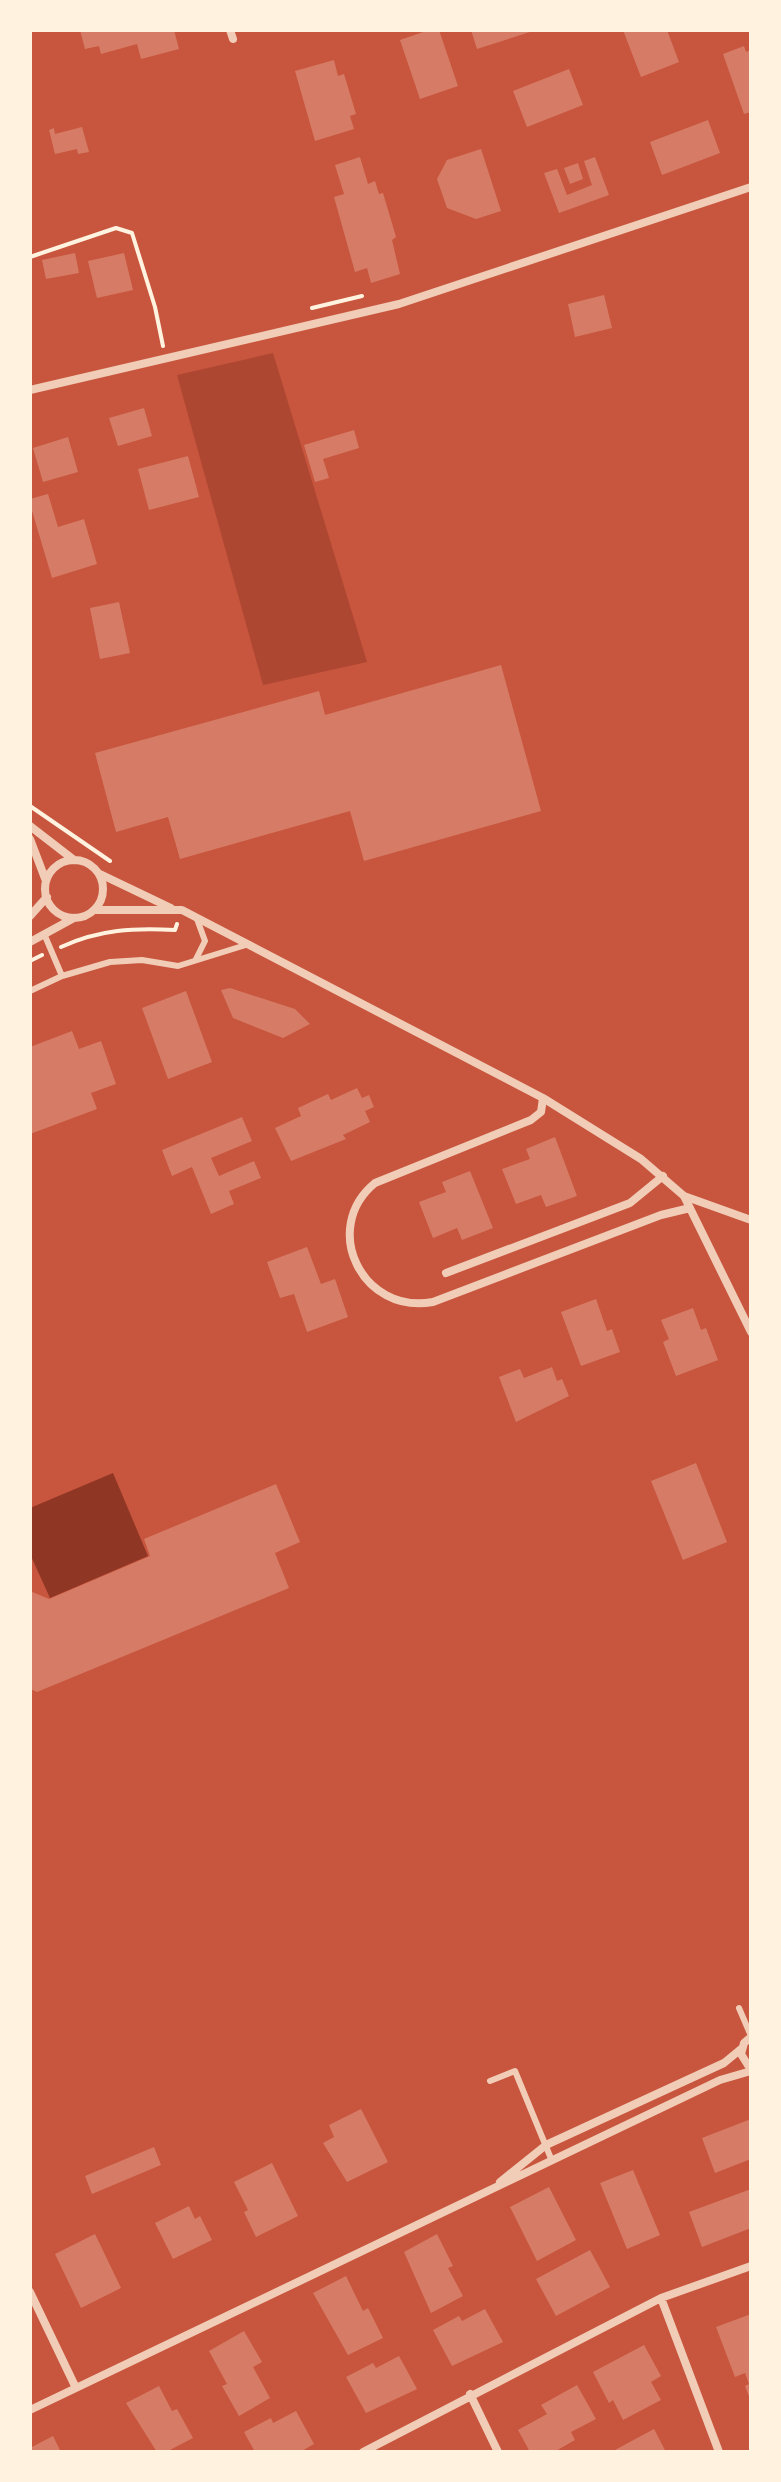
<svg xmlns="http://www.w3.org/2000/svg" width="781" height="2482" font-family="Montserrat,sans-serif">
	<rect width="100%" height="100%" fill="#c8553d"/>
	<path fill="#ae4732" d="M273 353 367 662 263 685 177 375Z"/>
	<path fill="#8f3625" d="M113 1473 148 1556 50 1598 30 1554V1508Z"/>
	<path fill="#d67c66" d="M80 30H174L179 49 141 59 137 44 101 54 99 46 85 49Z
		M429 30H439L458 86 420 99 400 40Z
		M471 30H533V31L477 49Z
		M623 30H667L679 62 641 77Z
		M744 46 746 52 751 50V112L744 114 723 54Z
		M334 60 338 76 344 74 356 114 350 116 354 129 315 141 295 71Z
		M569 69 583 105 527 127 513 91Z
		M708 120 720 153 662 175 650 142Z
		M82 127 89 152 78 154 77 149 55 154 49 130 54 128 55 134Z
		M481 149 501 211 476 219 447 208 437 179 447 160Z
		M360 157 368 184 375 181 379 194 383 193 396 237 392 240 400 274 371 283 367 268 355 272 334 197 344 194 335 165Z
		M595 157 609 195 559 213 544 173 557 169 567 195 592 185 584 161Z
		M578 163 583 179 570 184 564 168Z
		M75 253 79 273 46 279 42 260Z
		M124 253 133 290 97 298 88 261Z
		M604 295 612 328 575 337 568 304Z
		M144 408 152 436 118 446 109 418Z
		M354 430 359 448 323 459 329 478 315 482 304 445Z
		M68 437 78 472 43 482 33 448Z
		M188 456 199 497 149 510 138 469Z
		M48 494 58 527 84 519 97 564 52 578 30 504V499Z
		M119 602 130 653 100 659 90 608Z
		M501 665 541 811 364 861 350 811 180 859 168 817 116 832 95 753 319 691 325 715Z
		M230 988 295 1009 310 1024 283 1038 233 1018 221 990Z
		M186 991 212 1062 168 1079 142 1008Z
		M72 1031 79 1049 101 1041 116 1084 91 1093 97 1109 30 1134V1047Z
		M357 1088 362 1098 369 1095 374 1107 365 1111 370 1122 343 1135 346 1139 291 1161 275 1128 301 1116 298 1108 328 1094 331 1100Z
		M242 1117 252 1141 211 1158 219 1176 254 1161 261 1178 229 1191 234 1204 211 1214 192 1167 172 1176 162 1150Z
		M555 1137 577 1196 546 1207 541 1195 516 1204 502 1169 530 1159 526 1149Z
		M470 1171 493 1228 462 1240 457 1228 433 1238 419 1202 446 1192 442 1182Z
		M307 1247 321 1284 335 1279 348 1317 307 1332 294 1294 280 1298 267 1262Z
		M596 1299 607 1331 612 1329 620 1352 581 1366 561 1312Z
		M693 1308 701 1330 706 1328 718 1360 676 1376 663 1342 669 1339 661 1320Z
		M552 1367 557 1381 562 1379 569 1396 516 1422 499 1377 520 1369 524 1378Z
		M696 1463 727 1542 683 1560 651 1481Z
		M276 1484 300 1542 275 1553 289 1588 37 1692 30 1689V1591L49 1599 150 1556 144 1539Z
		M361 2109 388 2162 347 2182 323 2143 334 2137 329 2125Z
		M751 2119V2159L715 2173 702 2138Z
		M154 2147 161 2165 92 2194 85 2176Z
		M272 2163 298 2216 256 2237 244 2212 248 2210 234 2182Z
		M633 2170 660 2235 627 2249 600 2183Z
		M549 2187 576 2240 537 2261 510 2207Z
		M751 2189V2228L702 2247 689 2212Z
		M189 2206 195 2219 200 2216 212 2240 173 2259 155 2223Z
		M95 2234 121 2288 81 2308 55 2254Z
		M437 2234 453 2266 448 2268 463 2296 431 2313 404 2252Z
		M590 2250 610 2287 556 2316 536 2279Z
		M346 2276 363 2311 368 2308 383 2338 348 2355 313 2293Z
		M485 2309 503 2342 452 2366 433 2330 459 2316 462 2321Z
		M751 2314V2402L745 2386 749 2384 745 2373 735 2377 716 2327Z
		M244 2331 262 2362 253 2367 270 2398 239 2416 222 2386 227 2384 209 2351Z
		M644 2345 661 2376 651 2382 661 2400 623 2420 613 2400 609 2403 593 2372Z
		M399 2356 417 2389 366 2413 346 2377 373 2363 376 2368Z
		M577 2385 596 2419 571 2432 575 2440 554 2452H530L518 2430 547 2414 541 2405Z
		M159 2386 172 2411 177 2409 193 2438 166 2452H157L126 2403Z
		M296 2411 314 2444 300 2452H255L244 2432 271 2418 273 2423Z
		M654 2429 666 2452H616L615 2450Z
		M53 2436 61 2452H30V2448Z"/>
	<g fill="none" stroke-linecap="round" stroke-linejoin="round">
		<path stroke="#fff3e0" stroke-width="4" d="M30 257 116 228 132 233 155 307 163 346
			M312 308 362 296
			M30 806 110 861
			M61 947C100 929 134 928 175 930L177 924
			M30 961 42 955"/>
		<path stroke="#f1ccb7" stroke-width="6" d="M45 936 62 976
			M196 959 205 941 197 919
			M30 991 62 976 110 962 142 960 178 966 249 944
			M739 2008 751 2036
			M490 2081 515 2071 552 2161"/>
		<path stroke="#f1ccb7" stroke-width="8" d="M230 30 233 39
			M30 390 399 304 751 187
			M30 826 74 860
			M30 839 46 881
			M45 889a29 29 0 1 1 58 0a29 29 0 1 1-58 0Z
			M100 874 171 908
			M94 910H182L543 1098 641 1159 684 1196 751 1332
			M30 916 47 897
			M30 942 74 918
			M543 1098 541 1112 531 1120 375 1183C320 1228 362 1315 433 1302L661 1215 690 1208
			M684 1196 751 1220
			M446 1273 630 1203 663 1176
			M751 2037 744 2043 741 2054 751 2070
			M500 2182 546 2145 724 2063 741 2049
			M30 2292 75 2386
			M661 2298 719 2452
			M470 2394 498 2452
			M30 2410 720 2080 751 2071
			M363 2452 661 2298 751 2266"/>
	</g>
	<rect width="781" height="2482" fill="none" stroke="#fff3e0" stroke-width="64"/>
</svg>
